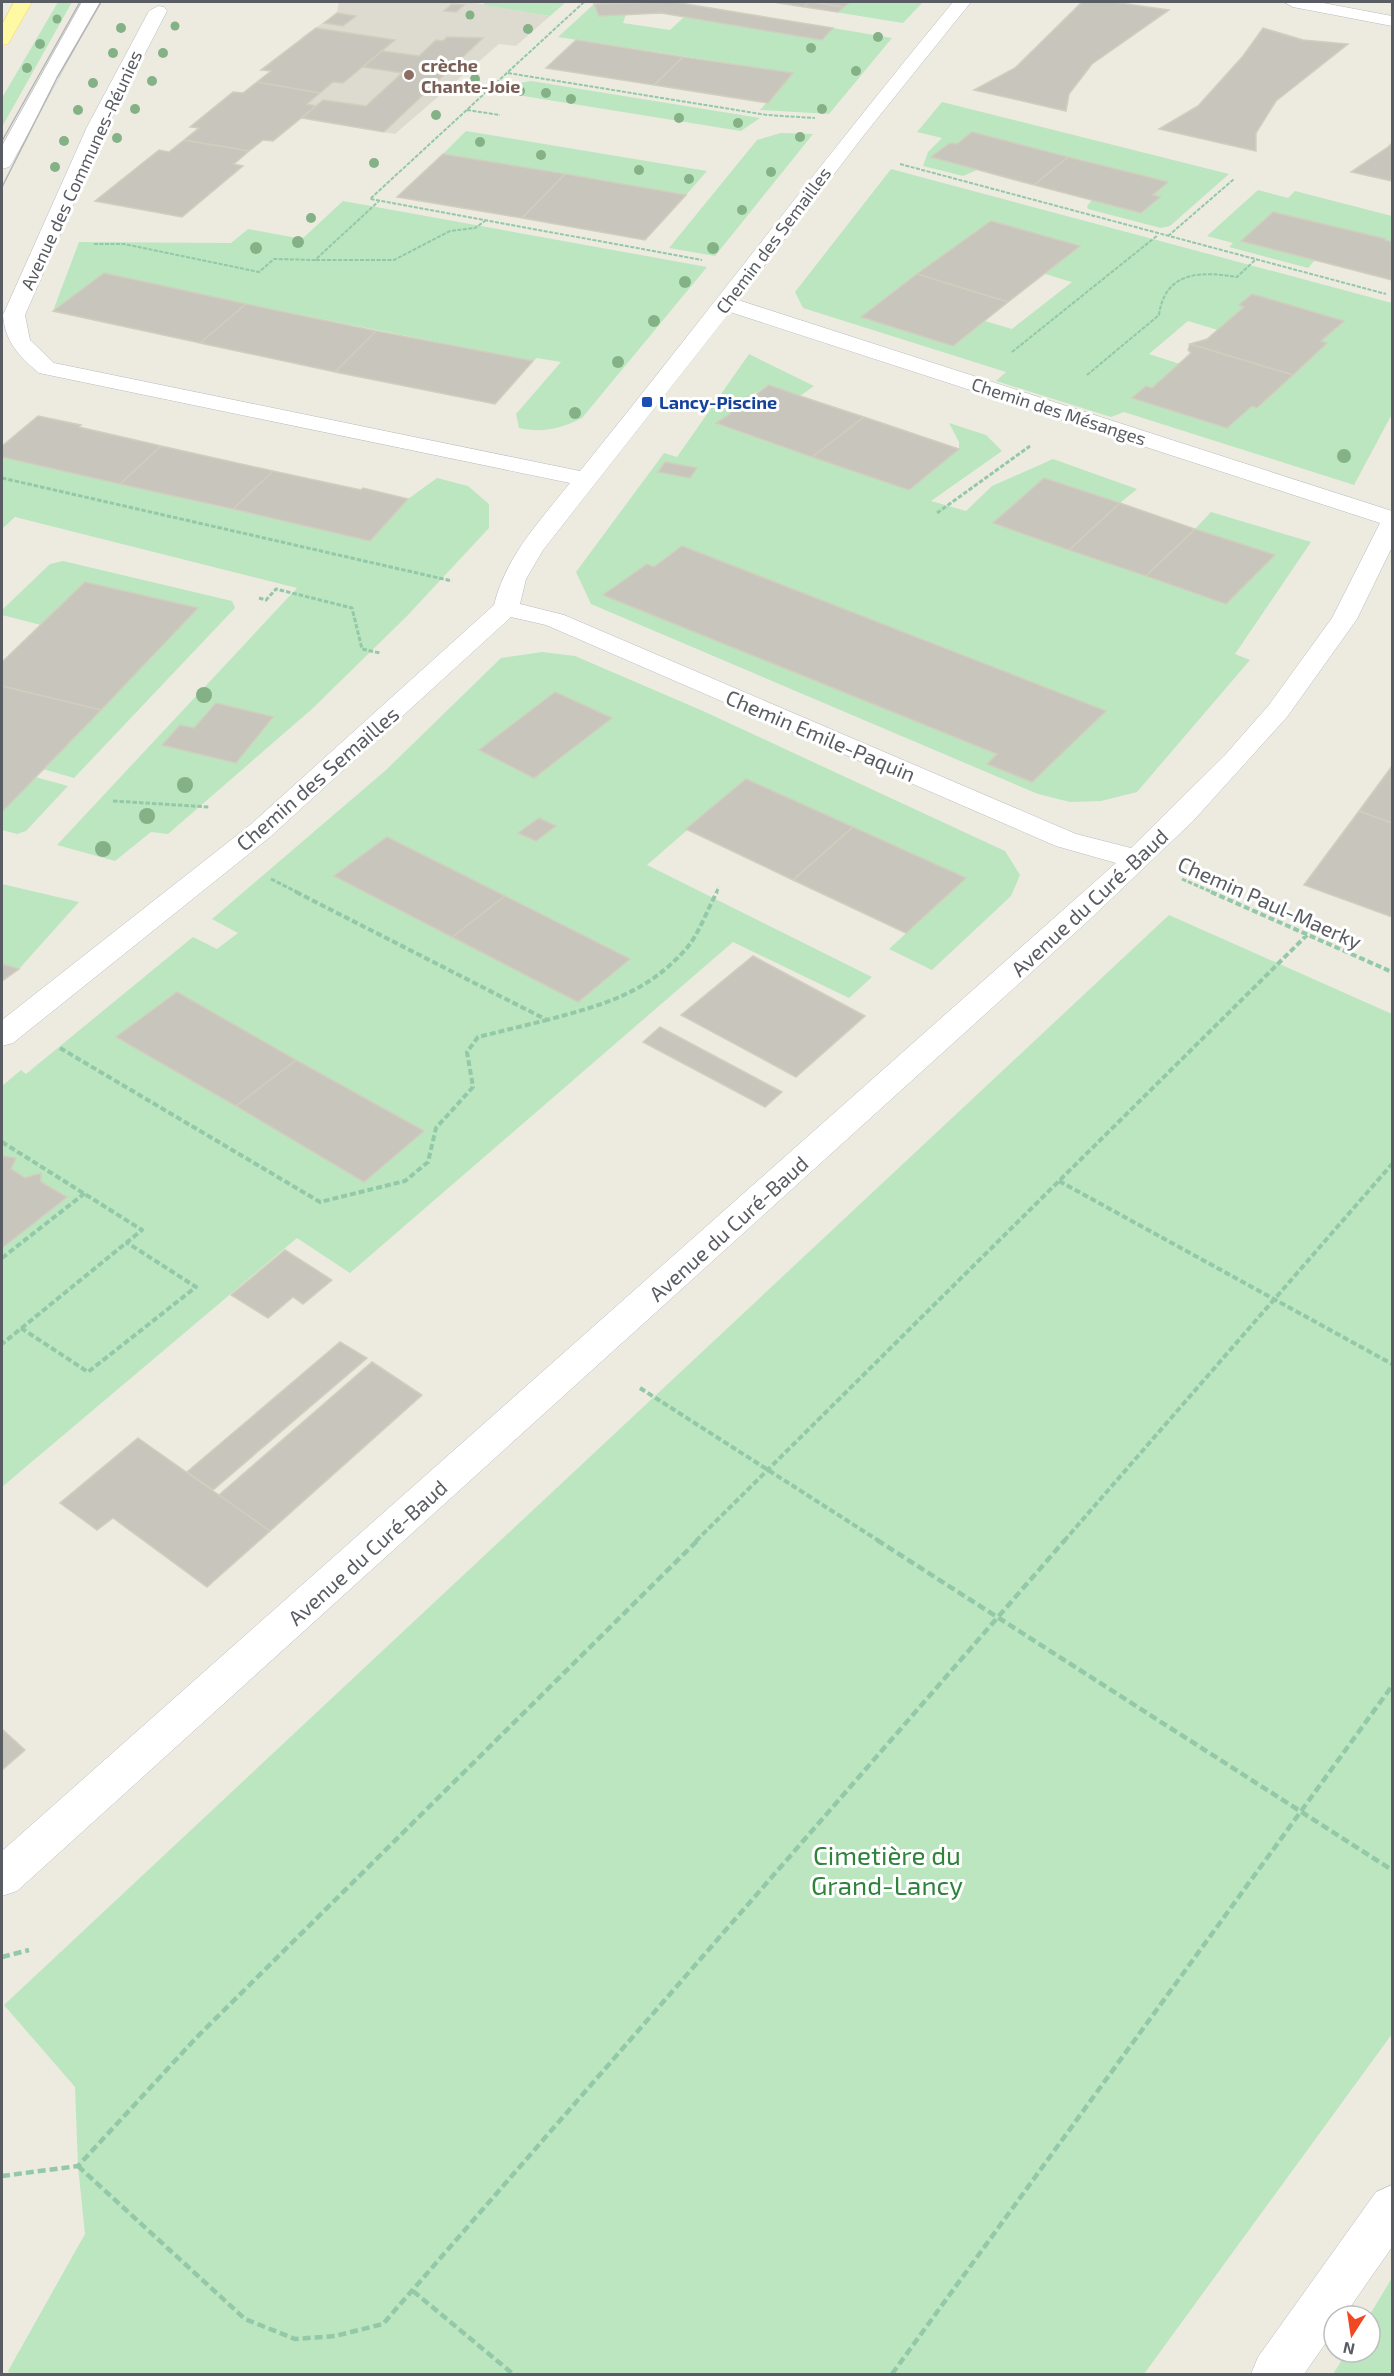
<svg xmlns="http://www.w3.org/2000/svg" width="1394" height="2376" font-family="'Exo 2',sans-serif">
	<rect width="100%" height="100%" fill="#edebe0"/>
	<path fill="#dddbcf" d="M339 2H470L550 16 516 46 499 44 395 134 302 118 316 106 307 104 333 82 343 83 382 51 301 38 337 13Z"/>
	<path fill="#bbe6bf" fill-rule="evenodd" d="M58 2H72L2 127V98Z
		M484 2H566L550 16 484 5Z
		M773 2H923L903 23Z
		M594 4 599 15 626 14 623 23 670 30 684 17 822 40 833 28 892 38 829 114 760 110 793 73 558 37Z
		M531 81 760 118 741 131 499 92 504 86Z
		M942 102 1229 174 1170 226 1161 228 1088 209 1087 206 1092 200 1159 197 1153 195 1167 182 972 132 957 144 950 143 932 157 977 170 963 176 923 166 928 152 942 138 917 132Z
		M466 131 707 171 686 195 443 154Z
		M781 133 813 134 715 256 669 248 757 140Z
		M891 169 1392 303V414L1354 485 1124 412 1111 417 996 381 1006 372 803 308 795 292ZM991 221 1079 246 1045 274 1072 282 1012 329 985 321 953 346 862 317ZM1240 305 1343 321 1321 341 1327 343 1258 408 1252 406 1227 428 1133 398 1146 386 1152 388 1180 364 1149 354 1188 321 1218 330 1244 307Z
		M1258 190 1288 198 1295 191 1392 216V242L1273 212 1242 240 1315 260 1308 268 1229 247 1233 243 1207 236Z
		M343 201 707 267 582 418C560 429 543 433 519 428L516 414 561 362 537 358 533 361 246 304 104 273 53 311 79 242 231 243 248 229 302 239Z
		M749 354 814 386 800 396 769 385C756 394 744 397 731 406L730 414 717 424 812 457 959 449V442L949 423 986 435 1002 451 931 501 966 511 992 486 1053 459 1137 489 1120 503 994 524 1226 604 1274 556 1195 529 1211 512 1311 542 1235 654 1250 660 1137 792 1101 801 1070 802 1038 794 591 604 576 572 664 453 677 457Z
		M2 457 370 541 408 499 437 478 468 486 489 504V528L407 616 312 709 168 834 151 832 115 861 57 845 297 588 15 517 2 529Z
		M63 561 232 601 235 608 74 778 43 769 198 608 85 582 41 625 2 615V610L50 564Z
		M542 652 575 656 703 711 1005 851 1020 875 1011 896 932 970 889 949 966 878 746 779 647 865 872 977 849 998 733 942 350 1273 297 1238 2 1487V1248L66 1197 41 1182V1173L25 1178 11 1169 16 1158 2 1156V1086L21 1070 26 1074 193 937 217 949 238 933 212 919 386 770 501 658Z
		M35 777 68 786 26 831 17 834 2 830V812Z
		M2 884 79 902 19 969 2 964Z
		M1169 915 1392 1014V2034L1144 2374H11L8 2371 85 2234 78 2166 75 2087 4 2005Z
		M1392 2278V2374H1333L1347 2352H1370L1369 2316Z"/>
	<path fill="#c8c5bd" stroke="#d2cebe" stroke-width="1.5" d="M674 2 833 28 822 40 661 13 599 16 594 4Z
		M773 2H809L804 7Z
		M809 2H812L844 7 838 12 804 7Z
		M812 2H850L844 7Z
		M1082 2H1113L1169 10 1092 64 1069 94 1066 111 974 90 1015 68Z
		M452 4 464 5 456 12 444 11Z
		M337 13 356 16 343 26 324 23Z
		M316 28 395 40 343 83 333 82 320 93 257 82 271 71 261 70Z
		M1263 28 1303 40 1348 44 1276 101 1256 133V151L1159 129 1198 106 1243 56Z
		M447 37 483 38 384 132 302 118 323 100 366 106 402 73 363 67 382 51 419 56 436 40 443 41Z
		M576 40 683 57 654 85 546 68Z
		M683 57 793 73 768 103 654 85Z
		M257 82 320 93 307 104 316 106 273 141 263 140 249 151 184 140 199 128 190 127 233 92 243 93Z
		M972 132 1068 157 1034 185 931 157 950 143 957 144Z
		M184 140 249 151 234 164 243 166 182 217 95 201 159 150 169 152Z
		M1392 143V181L1351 172 1388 147Z
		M443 154 565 174 522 218 397 197Z
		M1068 157 1168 182 1153 195 1160 197 1141 213 1034 185Z
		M565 174 686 195 645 240 522 218Z
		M1273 212 1386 239 1385 240 1392 242V280L1241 241Z
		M991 221 1080 246 1008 302 917 274Z
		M104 273 246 304 200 343 53 311Z
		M917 274 1008 302 953 346 861 317Z
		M1252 294 1344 321 1321 341 1327 343 1293 375 1190 344 1207 339 1244 307 1239 305Z
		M246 304 376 331 335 372 200 343Z
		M376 331 533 361 495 404 335 372Z
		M1190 344 1293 375 1257 408 1252 406 1227 428 1132 398 1146 386 1152 388 1191 353 1188 350Z
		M769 385 800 396 864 417 812 457 716 423 730 414 731 406 740 399 755 395Z
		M38 416 81 425 79 427 161 446 120 484 2 457V446Z
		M864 417 959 449 909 490 812 457Z
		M161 446 273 471 233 509 120 484Z
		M665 462 697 468 690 478 658 472Z
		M273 471 361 490 363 488 408 499 370 541 233 509Z
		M1044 478 1120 503 1069 550 993 523Z
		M1120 503 1195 529 1146 576 1069 550Z
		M1195 529 1275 555 1226 604 1146 576Z
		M682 546 1106 711 1032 782 987 764 997 754 603 595 647 564 654 567Z
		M85 582 198 608 101 710 2 686V662Z
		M2 686 101 710 2 812Z
		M555 692 612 718 534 778 479 750Z
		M216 703 273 717 236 763 162 745 180 725 194 728Z
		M1392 766V823L1359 811Z
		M746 779 853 827 793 880 686 829Z
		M1359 811 1392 823V917L1304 885Z
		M539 818 556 826 536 841 518 833Z
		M853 827 966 878 906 933 793 880Z
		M387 837 505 896 452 937 334 876Z
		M505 896 630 959 578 1002 452 937Z
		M753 956 865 1016 796 1077 681 1015Z
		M2 964 19 969 2 981Z
		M177 992 296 1060 236 1106 116 1037Z
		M660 1027 782 1092 765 1107 643 1042Z
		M296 1060 424 1131 364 1182 236 1106Z
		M2 1156 16 1158 11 1169 25 1178 41 1173V1182L67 1197 2 1248Z
		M285 1250 332 1280 303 1304 293 1297 268 1318 231 1295Z
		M340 1342 367 1358 213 1490 187 1472Z
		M372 1362 422 1395 270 1531 219 1495Z
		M138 1438 270 1531 207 1587 113 1518 97 1530 60 1503Z
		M2 1729 25 1750 2 1770Z"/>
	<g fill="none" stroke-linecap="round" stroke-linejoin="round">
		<defs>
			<path id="minor" d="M82 2H100L12 163 9 167 2 169V146Z
				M953 2H971L864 135 738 300 1392 511V547L1357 619 1287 717 1193 821 1088 921 17 1891 2 1896V1851L1116 863 1056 846 546 625 511 617 270 837 13 1043 2 1046V1020L250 825 494 605C506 556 539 522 570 483L39 373C19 356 5 342 3 315L87 127 149 11 158 6 164 7 167 11 107 127 25 315 30 340 54 363 580 471C706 315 826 156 953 2ZM730 312 1380 523 1332 618 1269 705 1225 755 1131 848 1076 834 564 615 520 604 526 579 543 550Z
				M1284 2H1318L1392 16V26L1293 7Z
				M1392 2185V2247L1344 2316H1334V2331L1304 2374H1251L1258 2357 1376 2192Z"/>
			<path id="major" d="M14 2H32L8 44 2 45V25Z"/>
		</defs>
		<use href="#minor" stroke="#b8bac0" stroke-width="1"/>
		<use href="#major" stroke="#f7d94f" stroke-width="1"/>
		<path stroke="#93c8a8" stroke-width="2" stroke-dasharray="4 1.5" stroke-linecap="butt" d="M584 2 370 199 702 260
			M508 73 767 115 815 118
			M467 110 500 115
			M900 164 1386 294
			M1168 236 1234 179
			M94 244H124L259 272 274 259 315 260 379 201
			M316 260H394L450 231 475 228 485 221
			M1012 352 1158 235
			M1087 375 1159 315C1165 271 1201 271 1237 277L1255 260"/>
		<path stroke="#93c8a8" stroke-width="3" stroke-dasharray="4.5 2" stroke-linecap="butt" d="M2 478 452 581
			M937 513 1030 446
			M259 598 266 600 276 589 352 608 362 649 380 653
			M113 801 209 807
			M271 879 299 893
			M1182 879 1214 893
			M716 893 719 887"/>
		<path stroke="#93c8a8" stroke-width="4" stroke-dasharray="6 3" stroke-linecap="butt" d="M296 892 547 1020C602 1005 646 994 686 949 699 934 707 910 717 892
			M1211 892 1392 972
			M60 1048 320 1202 405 1181 428 1162 436 1128 473 1087 467 1052 478 1037 547 1020
			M2 1142 142 1230 2 1344
			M1059 1181 1392 1364
			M2 1258 85 1193
			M21 1328 88 1372 196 1287 126 1242
			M640 1388 879 1541
			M696 1541 1307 935
			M1064 1541 1392 1164"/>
		<path stroke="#93c8a8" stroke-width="4.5" stroke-dasharray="8 4" stroke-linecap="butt" d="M877 1540 1392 1870
			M2 1957 29 1950
			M78 2166 245 2319 295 2339 335 2336 383 2324 1065 1540
			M2 2176 78 2166 196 2038 698 1540
			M413 2291 513 2374
			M892 2374 1392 1686"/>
		<use href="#minor" fill="#fff" fill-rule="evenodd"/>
		<use href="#major" fill="#fff9a3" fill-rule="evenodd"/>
		<path stroke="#b4b5b5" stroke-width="1.5" d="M2 141 80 2
			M2 187 57 78 101 2"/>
	</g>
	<g fill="#84b286">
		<circle cx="470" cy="15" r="4.5"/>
		<circle cx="57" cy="19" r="4.5"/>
		<circle cx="175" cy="26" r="4.5"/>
		<circle cx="121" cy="28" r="5"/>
		<circle cx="528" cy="29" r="5"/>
		<circle cx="878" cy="37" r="5"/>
		<circle cx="40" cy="44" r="5"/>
		<circle cx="811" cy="48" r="5"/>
		<circle cx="113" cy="53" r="5"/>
		<circle cx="163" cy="53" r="5"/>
		<circle cx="27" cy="68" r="5"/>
		<circle cx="856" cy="71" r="5"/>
		<circle cx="475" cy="79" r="5"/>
		<circle cx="152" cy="81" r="5"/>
		<circle cx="93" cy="83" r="5"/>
		<circle cx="520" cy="91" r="5"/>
		<circle cx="546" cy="93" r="5"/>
		<circle cx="571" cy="99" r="5"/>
		<circle cx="135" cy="109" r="5"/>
		<circle cx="822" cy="109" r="5"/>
		<circle cx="78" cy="110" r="5"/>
		<circle cx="436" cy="115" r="5"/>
		<circle cx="679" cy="118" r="5"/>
		<circle cx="738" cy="123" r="5"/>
		<circle cx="800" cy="137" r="5"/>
		<circle cx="117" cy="138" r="5"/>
		<circle cx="64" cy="141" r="5"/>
		<circle cx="480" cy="142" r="5"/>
		<circle cx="541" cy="155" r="5"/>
		<circle cx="374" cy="163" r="5"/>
		<circle cx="55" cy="167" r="5"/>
		<circle cx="639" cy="170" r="5"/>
		<circle cx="771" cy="172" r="5"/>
		<circle cx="689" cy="179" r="5"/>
		<circle cx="742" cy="210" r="5"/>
		<circle cx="311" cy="218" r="5"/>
		<circle cx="298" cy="242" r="6"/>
		<circle cx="256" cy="248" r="6"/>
		<circle cx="713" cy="248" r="6"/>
		<circle cx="685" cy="282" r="6"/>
		<circle cx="654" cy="321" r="6"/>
		<circle cx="618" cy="362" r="6"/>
		<circle cx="575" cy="413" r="6"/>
		<circle cx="1344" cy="456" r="7"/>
		<circle cx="204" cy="695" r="8"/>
		<circle cx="185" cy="785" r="8"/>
		<circle cx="147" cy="816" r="8"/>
		<circle cx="103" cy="849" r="8"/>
	</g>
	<circle fill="#8d6e63" stroke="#fff" stroke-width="2" cx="409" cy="75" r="6"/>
	<rect fill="#1a4fb4" stroke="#fff" stroke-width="2" x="641" y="396" width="12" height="12" rx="3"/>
	<g text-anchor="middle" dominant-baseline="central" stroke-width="6" stroke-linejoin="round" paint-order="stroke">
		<g font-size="18" font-weight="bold" fill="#785e54" stroke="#fff" text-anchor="start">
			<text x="421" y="65">crèche<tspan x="421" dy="21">Chante-Joie</tspan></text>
		</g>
		<g font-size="18" fill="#595c62" stroke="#fff">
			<text transform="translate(81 170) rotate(-65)">Avenue des Communes-Réunies</text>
			<text transform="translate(773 240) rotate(-53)">Chemin des Semailles</text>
			<text transform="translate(1059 411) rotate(18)">Chemin des Mésanges</text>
		</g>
		<g font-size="18" font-weight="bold" fill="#164399" stroke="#fff" text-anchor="start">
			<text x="659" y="402">Lancy-Piscine</text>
		</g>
		<g font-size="21" fill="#595c62" stroke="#fff">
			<text transform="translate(821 735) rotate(23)">Chemin Emile-Paquin</text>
			<text transform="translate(317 778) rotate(-41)">Chemin des Semailles</text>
			<text transform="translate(1089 902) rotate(-43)">Avenue du Curé-Baud</text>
			<text transform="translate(1270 902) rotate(24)">Chemin Paul-Maerky</text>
			<text transform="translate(728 1228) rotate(-42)">Avenue du Curé-Baud</text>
			<text transform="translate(367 1552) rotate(-42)">Avenue du Curé-Baud</text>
		</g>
		<g font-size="26" fill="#2f833c" stroke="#fff">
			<text x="887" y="1854">Cimetière du<tspan x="887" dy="30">Grand-Lancy</tspan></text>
		</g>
	</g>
	<rect width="1394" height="2376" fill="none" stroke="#595c62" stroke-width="6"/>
	<g transform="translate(1352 2334) rotate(192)"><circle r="28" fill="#ffffff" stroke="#bdbec0" stroke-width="1.5"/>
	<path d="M0-4.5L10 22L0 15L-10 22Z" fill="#f14722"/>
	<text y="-9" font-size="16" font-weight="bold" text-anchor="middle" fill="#595c62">N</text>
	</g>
</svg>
